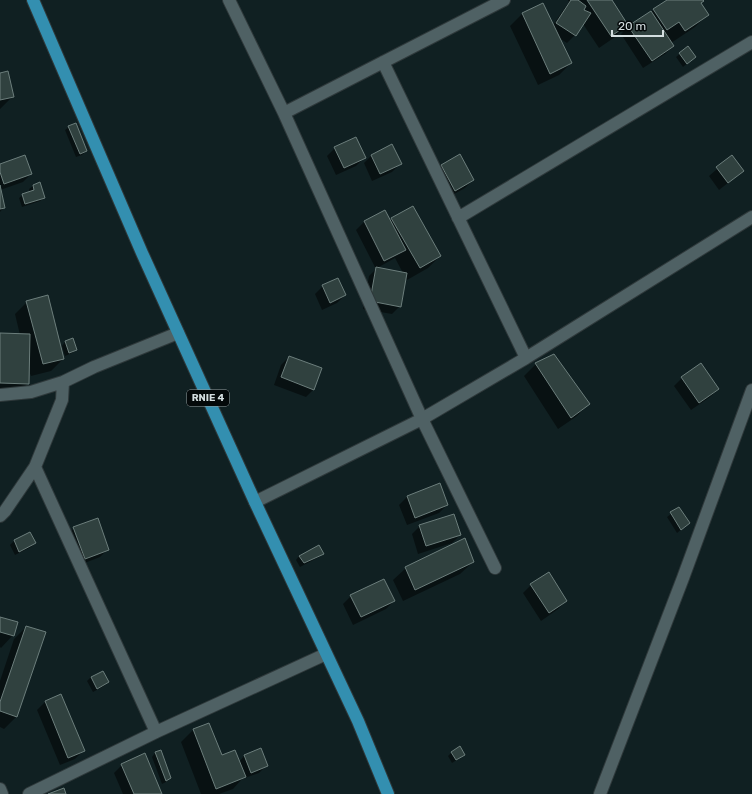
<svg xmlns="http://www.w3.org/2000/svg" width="752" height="794" font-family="Rubik,sans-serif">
	<rect width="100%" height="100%" fill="#102022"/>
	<path fill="#0007" fill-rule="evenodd" d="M568 0H611L627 25 615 37 599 48 583 24 575 35 567 43 559 38 571 63 559 75 538 85 510 26 522 14 543 4 553 25 569 2Z
		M669 0H702L700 4 707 15 695 27 671 43 673 46 665 54 643 68 621 34 629 26Z
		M688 47 691 60 683 67 676 57Z
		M0 74 13 96 0 109Z
		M69 127 86 151 82 155 76 157 65 130Z
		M335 148 364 158 356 166 336 175 327 156Z
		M372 155 400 164 392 172 372 181 364 163Z
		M732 156 743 171 719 190 709 176Z
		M0 165 31 174 23 182 0 190 4 207 0 212Z
		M441 165 473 180 465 188 447 198 433 173Z
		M40 184 44 198 40 201 22 207 19 198 23 195 30 192 29 189 33 186Z
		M385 211 389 221 392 218 440 256 428 268 407 280 405 276 400 306 392 314 363 309 369 276 376 269 356 230 364 222ZM395 258 403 273 377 268Z
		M323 286 345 295 337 303 322 310 315 294Z
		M27 302 63 359 51 371 31 376 29 371 28 383 16 395H0V334L20 335 15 314Z
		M65 342 76 350 72 353 65 356 62 346Z
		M554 355 589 403 577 416 558 429 524 376 536 364Z
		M289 357 314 389 306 397 274 385 281 365Z
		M682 378 718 389 710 397 691 410 674 386Z
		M439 485 447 505 439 513 407 525 399 505 407 497Z
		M679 508 689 523 677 533 667 517Z
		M420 526 460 535 452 543 418 554 412 534Z
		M74 528 108 549 100 557 77 566 66 536Z
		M30 533 35 543 31 547 15 555 10 545 14 541Z
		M465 540 473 562 460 574 403 601 393 580 406 568Z
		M323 554 319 557 300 567 296 560 299 556Z
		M531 585 566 601 558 609 541 621 523 593Z
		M351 596 394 601 386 609 353 625 343 604Z
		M0 618 13 635 1 648 0 647Z
		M26 627 44 633 16 717 4 729 0 727V681L14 639Z
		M102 672 108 682 104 686 93 692 87 681 91 677Z
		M45 702 83 751 75 759 60 765 37 710Z
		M209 724 221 756 239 762 244 756 261 749 267 765 259 773 242 779 233 789 219 794H201L181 742 193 730Z
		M160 751 170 778 166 782 162 784 152 757 155 753Z
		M451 753 464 755 452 763 448 756Z
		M122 765 161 794H123L114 773Z"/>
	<path fill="#30413f" stroke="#6c7e7c" d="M571 0H578L586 6 584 10 591 13 576 36 556 23Z
		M587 0H612L628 25 611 36Z
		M667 0H703L704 1 701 3 709 15 685 31 679 22 667 30 653 9Z
		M543 3 572 63 550 74 522 13Z
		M651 11 674 46 652 61 628 26Z
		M688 46 696 57 687 64 679 53Z
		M8 71 14 97 0 100V73Z
		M76 123 87 151 80 154 68 126Z
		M356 137 366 158 344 168 334 147Z
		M392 144 402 164 380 174 371 155Z
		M460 154 474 180 455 191 441 165Z
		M25 155 32 174 4 184 0 172V164Z
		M732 155 744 171 728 183 716 167Z
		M40 182 45 198 25 204 22 194 34 190 33 185Z
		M0 185 5 208 0 209Z
		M413 206 441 256 420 268 391 218Z
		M385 210 406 250 384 261 364 221Z
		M376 267 407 273 401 307 370 301Z
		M338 278 346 295 330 303 322 285Z
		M48 295 64 359 43 364 26 301Z
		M0 333 30 334 29 384 0 383Z
		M73 338 77 350 69 353 65 341Z
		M554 354 590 404 571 418 535 363Z
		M289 356 322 368 314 390 281 377Z
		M701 363 719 389 699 403 681 377Z
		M440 483 448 505 415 518 407 496Z
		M679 507 690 523 681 530 670 512Z
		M454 514 461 535 426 546 419 525Z
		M98 518 109 550 85 559 73 527Z
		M30 532 36 543 19 552 14 540Z
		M465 538 474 562 415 590 405 567Z
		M319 545 324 554 304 563 299 556Z
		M549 572 567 601 549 613 530 584Z
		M384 579 395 601 361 617 350 595Z
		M0 617 18 622 14 636 0 632Z
		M26 626 46 632 17 717 0 711V702Z
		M103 671 109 682 97 689 91 677Z
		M61 694 85 751 68 758 45 701Z
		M209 723 222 755 235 750 246 777 216 789 193 729Z
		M460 746 465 755 456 760 451 752Z
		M261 748 268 766 251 773 244 755Z
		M161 750 171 778 166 781 155 752Z
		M145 753 162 794H134L121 764Z
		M64 788 66 794H48Z"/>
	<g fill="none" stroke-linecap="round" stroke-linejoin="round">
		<defs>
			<path id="street" d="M229 0 284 113 422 419 495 568
				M383 62 526 358
				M284 113 504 0
				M458 218 752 42
				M0 395 31 392 63 382 94 367 178 333
				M35 467 156 732
				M255 502 422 419 526 358 752 217
				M0 516 5 511 35 467 62 400 63 382
				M0 789 2 794
				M29 794 156 732 326 654
				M600 794 683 578 752 390"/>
			<path id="primary" d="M33 0 142 253 255 502 358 721 388 794"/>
		</defs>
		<use href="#street" stroke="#2f393b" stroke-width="14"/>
		<use href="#primary" stroke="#2f393b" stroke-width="14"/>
		<use href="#street" stroke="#4f6164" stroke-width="12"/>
		<use href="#primary" stroke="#338fb0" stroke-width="12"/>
	</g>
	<g text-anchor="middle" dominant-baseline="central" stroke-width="3.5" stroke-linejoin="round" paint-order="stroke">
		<rect fill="#04090a" stroke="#969ea0" stroke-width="1" x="187" y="390" width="42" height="16" rx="3"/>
		<g font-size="10" font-weight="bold" fill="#d4dee0">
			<text x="208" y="398">RNIE 4</text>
		</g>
	</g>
	<path d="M612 30v6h51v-6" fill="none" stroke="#d4dee0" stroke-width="2"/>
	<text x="618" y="30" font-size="12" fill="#d4dee0" stroke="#04090a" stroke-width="3" paint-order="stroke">20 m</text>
</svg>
